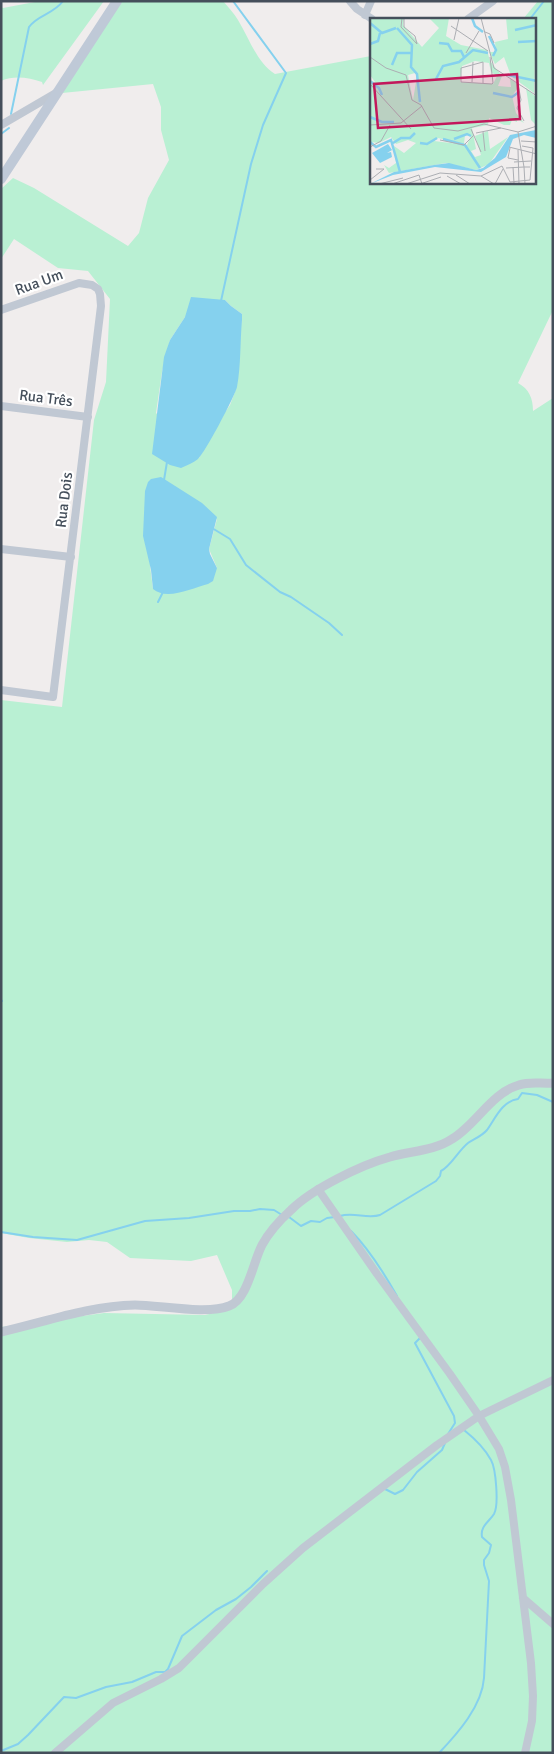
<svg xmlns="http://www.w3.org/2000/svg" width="554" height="1754" font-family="Signika,sans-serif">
	<rect width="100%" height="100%" fill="#f0eded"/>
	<path fill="#b9f0d3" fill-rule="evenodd" d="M40 1H104L43 85 42 82C29 78 15 75 1 81V7L3 8Z
		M122 1H223C228 7 234 13 238 20 249 38 257 63 275 74L371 56 372 182H535V19H523L538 1H553V310L518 383C529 389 533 398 533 411L553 398V1753H1V1327L104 1313 205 1315 218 1312 232 1301V1290L217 1255 191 1261 130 1258 107 1242 89 1240 67 1242 29 1238 1 1233V700L62 707 94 420 106 382 110 299 88 271 58 268 14 239 1 259V189L13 178 34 188 128 246 139 233 148 198 169 160 161 130V107L153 84 62 93ZM225 300 231 306 242 314 236 389 230 405 221 418 199 458 156 413 162 372 170 340 185 317ZM217 519 209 549 217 568 153 589 150 566Z"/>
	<path fill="#85d1ee" d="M191 297 225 300 231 306 242 314V320C240 342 241 365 237 387 235 396 205 453 198 459 193 463 187 465 181 468L170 465 152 454 164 357 170 340 185 317Z
		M161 477 202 503 217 517 209 549 210 554 217 568 213 581 208 584C192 588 167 601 153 589L151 570 143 536 145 491 148 482 151 479Z"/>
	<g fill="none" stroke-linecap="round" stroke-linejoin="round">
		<path stroke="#85d1ee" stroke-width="2" d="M530 19 544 1
			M11 114 29 27C37 15 54 14 63 1
			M1 134 9 128
			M221 301 251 164 263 125 286 73 233 1
			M164 480 167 462
			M212 528 230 539 246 565 280 592 291 597 329 623 342 635
			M158 602 163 592
			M1 1000 2 1001
			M340 1216C353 1212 368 1219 380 1215L436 1181 440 1176 441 1171C451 1166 458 1151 468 1143 474 1139 482 1136 487 1130 495 1119 502 1101 518 1099L522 1093 537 1095 553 1102
			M289 1217 301 1226 311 1221 320 1222 327 1218 335 1217
			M351 1231C370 1250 384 1273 397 1296
			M1 1232 33 1237 77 1240 145 1221 189 1218 234 1211H250L260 1209 274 1210 282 1215
			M420 1338 415 1343 454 1416 455 1423 448 1434
			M385 1489 395 1494 403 1490 417 1472 442 1450 445 1443
			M1 1751 18 1744 28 1735 64 1697 76 1698 106 1687 132 1682 156 1672H165L168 1669 182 1636 216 1610 236 1599 251 1587 267 1571
			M439 1753C458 1733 482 1706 484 1678L489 1581 484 1565V1560L489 1553 491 1545 482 1537C480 1526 489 1522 494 1514 499 1505 496 1469 491 1460 485 1449 474 1438 464 1430"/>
		<path stroke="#c0c8d3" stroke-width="8" d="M350 1 357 9 372 19
			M365 15 371 1
			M468 19 493 1
			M1 125 56 93
			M1 310 79 283 92 285 98 289 100 294 101 306 53 697 1 690
			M1 406 88 417
			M1 549 71 557
			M318 1189 377 1274 450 1374 479 1416 499 1449 505 1467 511 1500 531 1663 533 1696 532 1721 525 1753
			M523 1598 553 1624
			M55 1753 113 1703 161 1679 179 1668 263 1584 303 1548 437 1445 479 1416 553 1380"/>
		<path stroke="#c0c8d3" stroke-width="9" d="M1 1332C45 1322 89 1306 135 1305 159 1305 207 1315 229 1306 248 1299 253 1262 262 1245 269 1232 280 1220 291 1210 312 1189 361 1165 390 1157 410 1151 434 1151 452 1139 476 1125 491 1093 519 1085 530 1081 542 1084 553 1083"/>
		<path stroke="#bfc9d7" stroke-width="10" d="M1 179 117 1"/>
	</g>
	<g text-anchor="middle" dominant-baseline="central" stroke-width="4.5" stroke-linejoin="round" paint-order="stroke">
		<g font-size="15" fill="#454f5b" stroke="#fff">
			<text transform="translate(39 282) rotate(-20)">Rua Um</text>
			<text transform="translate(46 398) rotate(7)">Rua Três</text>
			<text transform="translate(64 500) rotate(-83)">Rua Dois</text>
		</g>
	</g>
	<g transform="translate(370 18)">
		<rect width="166" height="166" fill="#f0eded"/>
		<path d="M0 0H34L33 7 52 29 69 10 59 0H79L76 18 91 27 117 32 120 43 132 58 128 68 141 69 140 61 150 67 142 78 146 95 154 105 147 101V104L142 102 140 107H134L119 100 118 107 102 110 106 131 101 133 105 139 111 137 105 118 118 113 120 131 138 119 119 146 106 152 76 145 19 155 14 147 19 150 26 145 24 128 34 135 46 125 38 122 26 126 21 119 9 125 0 124V63L5 64 0 57ZM105 43 119 45 121 54 127 58 123 66 90 64 92 48ZM45 55 47 58 43 82 38 57ZM95 117 101 118 97 127 64 123 68 120 94 126ZM136 0H166L164 75 141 58 134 39 125 46 119 34H126L125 24 138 21ZM156 70 166 79V107L161 102Z" fill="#b9f0d3" fill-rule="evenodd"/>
		<path d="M166 112V120L154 117 143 121 136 139 111 154 65 149 23 157 0 166 24 154 64 147 79 145 106 152 113 150 125 140 140 117ZM18 126 22 132 17 135 21 134 22 139 10 145 2 135Z" fill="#85d1ee"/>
		<path fill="none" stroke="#85d1ee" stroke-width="2.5" d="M102 0 105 8 113 14M0 5 12 15 26 10M27 10 42 27 41 49 47 56 50 84M145 12 167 7M119 18 126 32 123 38M148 24 167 23M69 25 78 26 82 33H91L94 39M0 26 8 23 10 15M22 47 27 35H42M138 57 167 63M66 61 73 48 89 44 103 32 118 35M0 63 9 70 12 77M123 75 142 79 149 74M0 99 12 104H24M73 121 95 127 110 150M84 121 97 116 101 118M0 124 6 129 21 122 30 154M23 125 31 120H40L45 115M50 125 57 126 67 120"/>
		<path fill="none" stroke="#acaeb3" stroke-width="1" d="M32 0 31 9 47 26M34 0V9L45 18 47 26M111 0 124 50 167 78M81 8 118 33M115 14 120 16 124 25M84 22 89 0M96 35 109 13M0 39 16 50 36 57 42 82 51 87 64 110 88 113 114 106 148 114M102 64 103 44M113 65V44L91 50V64L122 66 123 65 120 39M0 66 41 111M148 66 151 82 147 90 154 103M0 107 31 105 52 88M101 111 111 134M113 114 115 133M106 115 131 110M70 122 94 127 104 117M151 123 167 124M0 129 11 123 20 107M139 129 167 136M140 130 138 140 148 142M148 132 149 166M144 144 161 143M143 149 144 165M136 150 154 149 148 114 167 108M86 157 100 166M77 158 91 166M111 158 124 166M0 162 14 151H6M9 166 33 160M22 166 49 157 52 166M36 166 70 155 111 158 132 148 140 164 160 162 163 130 152 128M50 166 71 159M125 166 133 151M155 166 154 149H160"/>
		<path fill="#c2185b" fill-opacity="0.15" stroke="#c2185b" stroke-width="2.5" d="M147 56 150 101 8 110 4 66Z"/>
		<rect width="166" height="166" fill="none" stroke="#454f5b" stroke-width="2.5"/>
	</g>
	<rect width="554" height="1754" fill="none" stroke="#454f5b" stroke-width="5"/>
</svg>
